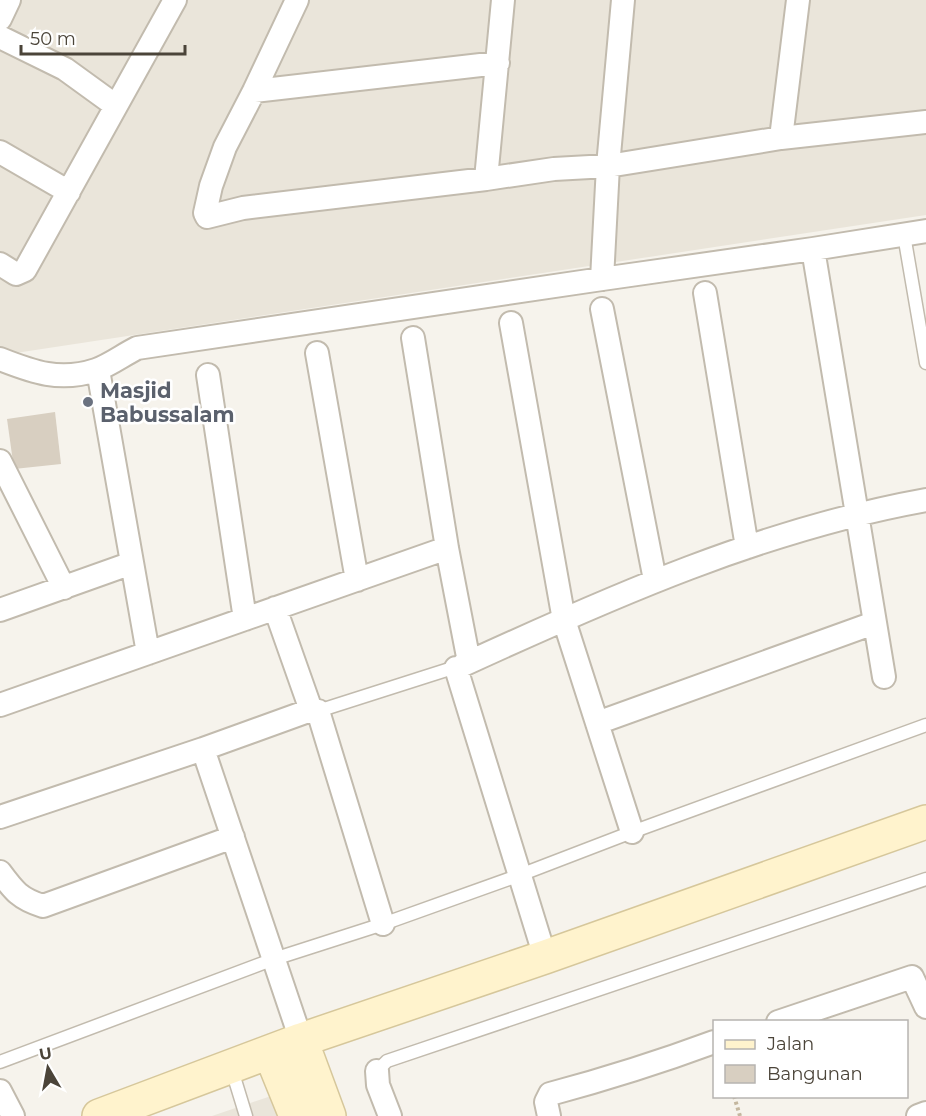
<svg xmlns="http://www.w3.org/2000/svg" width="926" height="1116" font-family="Montserrat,sans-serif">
	<rect width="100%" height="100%" fill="#f6f3ec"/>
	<path fill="#eae5da" d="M0 0H926V215L9 354 0 350Z
		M271 1096 277 1116H212Z"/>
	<path fill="#d8cfc1" d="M55 412 61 464 14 469 7 419Z"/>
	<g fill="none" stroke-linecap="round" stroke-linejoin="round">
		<defs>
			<path id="lane" d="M904 235 926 363
				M318 711 459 666
				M0 1062 274 959 383 924 520 875 632 832 926 725
				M231 1067 246 1116
				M377 1071 387 1061 926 879"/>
			<path id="street" d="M297 0 254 91 225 147 211 186 205 213 207 217 243 208 486 179 554 169 608 166 781 138 926 122
				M0 19 9 0
				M0 37 65 69 116 106
				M254 91 498 63
				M781 138 798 0
				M0 152 69 192
				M486 179 503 0
				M813 249 884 677
				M0 264 16 274 25 270 175 0
				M602 279 608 166 623 0
				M705 293 747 547
				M602 309 655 580
				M511 323 564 620 632 832
				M413 338 447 548 469 662
				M317 353 357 580
				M0 359C33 372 60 382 96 370 110 365 123 355 137 348L602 279 813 249 926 231
				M98 370 148 653
				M208 375 245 619
				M0 461 64 588
				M275 608 311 710
				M0 610 132 563
				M463 665C611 597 764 529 926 500
				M456 668 545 957
				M0 705 447 548
				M597 723 874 623
				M203 749 301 1040
				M0 817 203 749 311 710 318 711 383 924
				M0 872C14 891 20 899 43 906L233 837
				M778 1022 912 977 926 1007
				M377 1071 378 1085 390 1116
				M0 1091 13 1116
				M549 1116 546 1102 550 1094C606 1079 660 1062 714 1042
				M918 1116 926 1113"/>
			<path id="secondary" d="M301 1040 329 1116
				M270 1052 296 1116
				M99 1116 301 1040 545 957 926 822"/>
		</defs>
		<use href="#lane" stroke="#c2bbae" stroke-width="15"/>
		<use href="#street" stroke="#c2bbae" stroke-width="26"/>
		<use href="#secondary" stroke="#d6c79b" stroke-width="36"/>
		<path stroke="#c4b79f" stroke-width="4" stroke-dasharray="3 3" stroke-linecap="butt" d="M734 1096 740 1116"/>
		<use href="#lane" stroke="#fff" stroke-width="12"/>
		<use href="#street" stroke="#fff" stroke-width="22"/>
		<use href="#secondary" stroke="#fff3cd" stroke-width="33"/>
	</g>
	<circle fill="#6b7280" stroke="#fff" stroke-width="2" cx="88" cy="402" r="6"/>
	<g text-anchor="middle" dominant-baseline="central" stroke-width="5" stroke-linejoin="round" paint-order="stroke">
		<g font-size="21" font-weight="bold" fill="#5b616d" stroke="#fff" text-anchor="start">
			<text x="100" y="390">Masjid<tspan x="100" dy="24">Babussalam</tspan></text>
		</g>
	</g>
	<rect x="713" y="1020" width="195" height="78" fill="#ffffff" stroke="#b7b4b0" stroke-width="1.5"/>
	<rect x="725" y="1040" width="30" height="9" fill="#fff3cd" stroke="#b7b4b0" stroke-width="1.5"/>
	<text x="767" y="1050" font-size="18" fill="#4b4439">Jalan</text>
	<rect x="725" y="1065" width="30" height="18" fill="#d8cfc1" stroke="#b7b4b0" stroke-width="1.5"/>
	<text x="767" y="1080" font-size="18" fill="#4b4439">Bangunan</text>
	<g transform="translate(48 1068) rotate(350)" stroke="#ffffff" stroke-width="4.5" paint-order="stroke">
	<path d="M0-4.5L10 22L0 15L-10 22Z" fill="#4b4439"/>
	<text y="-9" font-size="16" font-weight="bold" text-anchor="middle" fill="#4b4439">U</text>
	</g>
	<path d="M21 45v9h164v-9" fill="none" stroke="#4b4439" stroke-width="3"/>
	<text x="30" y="45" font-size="18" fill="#4b4439" stroke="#ffffff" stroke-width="4.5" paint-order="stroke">50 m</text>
</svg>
